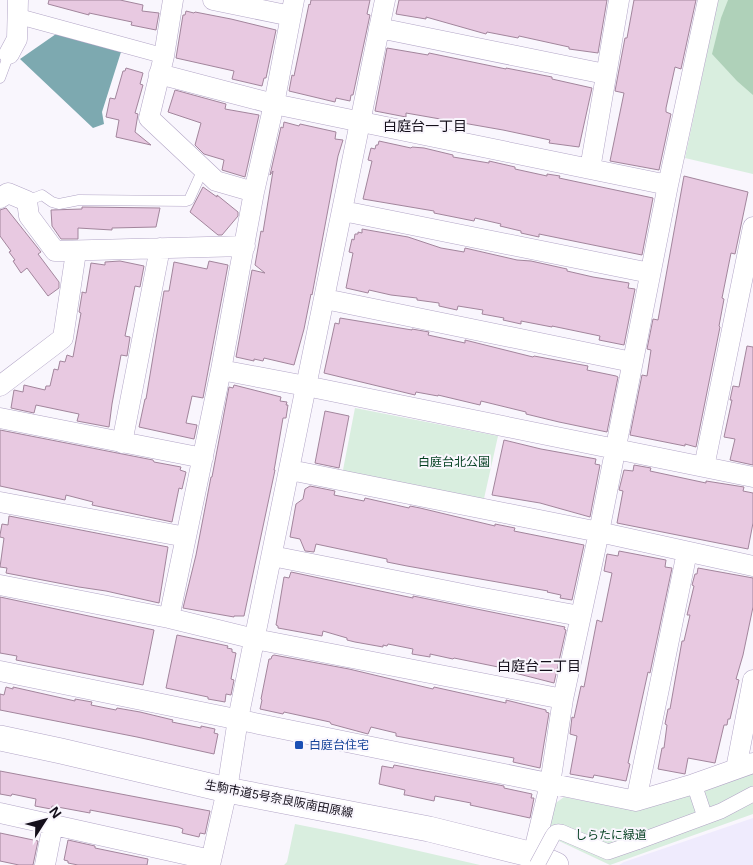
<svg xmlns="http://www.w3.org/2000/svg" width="753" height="865" font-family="Arial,'Noto Sans JP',sans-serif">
	<rect width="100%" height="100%" fill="#f9f6fd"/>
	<path fill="#efebfd" d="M753 818V865H619L624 862Z"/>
	<path fill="#d9eedf" d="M718 0H753V174L685 158Z
		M355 408 498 436 483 503 342 475Z
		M753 772V814L610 865 559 841 547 832 553 805 564 797 637 811Z
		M295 824 345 834 480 865H284L287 862Z"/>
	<path fill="#afd1b9" d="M728 0H753V95L737 81 712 54 721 18Z"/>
	<path fill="#7da9b0" d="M56 34 121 52 102 112 104 124 93 128 20 59Z"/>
	<path fill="#e8c9e1" stroke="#a2859c" d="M49 0H120L143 5 142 11 159 13 156 30 131 25 132 22 89 13V15L48 4Z
		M311 0H370L367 14 370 15 353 95H351L350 101 336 98 335 102 289 91 292 75 294 76 309 4 310 5Z
		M399 0H607L598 53 569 49V47L519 36 518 38 487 32 486 34 426 17V19L396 14Z
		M634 0H696L681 69 675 67 666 108V112L671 114 659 170 610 161 624 93 615 91 625 38H627Z
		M186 11 194 13 195 12 231 19 276 30 266 78H264L262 86 232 79 234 71 176 58 183 15H185Z
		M387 48 428 55 429 53 506 69V68L552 77V79L592 88 579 147 549 143 550 140 503 130 406 113V117L375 111Z
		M126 68 143 73 140 84 143 85 135 113 138 114 135 132 151 145 116 137 119 120 106 117 110 98 115 99 123 71H125Z
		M175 90 226 104 225 109 259 115 245 177 222 170 224 160 204 154 195 145 201 123 168 112Z
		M284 122 299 126 300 124 336 132 335 139 343 140 338 156 312 295 311 294 304 329 294 365 264 358 263 361 254 359V361L236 357 252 270 265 273 255 265 261 231 263 232 273 171 270 175 281 127 283 128Z
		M379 141 411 148 412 147 424 148 453 155V157L489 163V161L515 167V169L547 176V174L560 176 559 178 653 198 642 255 539 234V237L521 233V231L500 226 501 224 475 218 474 221 434 213V211L363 199 372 161 368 160 371 148 375 149 376 145H378Z
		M684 176 748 192 735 254 731 253 722 298 724 299 719 326 720 327 696 447 685 444V446L630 435 642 375 647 376 651 350 647 349 653 319 658 320Z
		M203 187 217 197V195L238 212V216L222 235H218L190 212Z
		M82 207 160 208 156 227 112 228V230L78 228V239H61L52 226 51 210 82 209Z
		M6 208 41 252 38 254 59 282V288L48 296 27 268 21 273 13 261 15 260 9 252 11 251 0 236V210Z
		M362 229 408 237 441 248 464 252 465 248 517 260 531 261 567 269V271L593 277 629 283 628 288 635 289 624 345 599 340 600 336 552 326V327L521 321V324L503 320 504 318 482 314 483 310 458 306 457 310 439 306V303L417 300V298L391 295 369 290 368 293 346 288 353 253 349 252 352 239 354 240 355 234H358V232L362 233Z
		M120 261 144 266 140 287 135 286 125 336 130 337 127 356 121 355 112 404 109 427 77 421 79 414 36 405 34 413 11 408 14 390 23 392 24 385 45 390 46 386H50L54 369 58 370 60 361 65 362 67 355 73 357 81 313 79 312 82 294V292L86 293 91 263 105 265V262Z
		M209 261 228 265 203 398 192 396 186 423 197 425 194 439 139 427 145 399H146L164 291H169L174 262 207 269Z
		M340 318 412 330V329L429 332 428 335 465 343V340L533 357 534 356 588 366 587 370 616 376 618 377 607 432 559 422 526 414V412L481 401 480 405 438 395V396L416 392 415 395 324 373 335 323 339 324Z
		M747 346 753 347V465L730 460 735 439 724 437 732 400H730L733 386 739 387Z
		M234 385 281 397 280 401 287 402 286 405H288L286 418H283L275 465 274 470H275L244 616H234V617L183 608 196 555 211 477H212L229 387 233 388Z
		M325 411 349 416 339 468 315 463Z
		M0 430 153 460 154 462 181 467 180 470 186 472 182 489 179 488 172 522 92 505 93 502 66 495 65 500 0 486Z
		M504 440 541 449 596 459 595 464 600 465 590 517 540 503 492 495Z
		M634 465 651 468 650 471 706 483V481L744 487 743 491 753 493V523L748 549 617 523 623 491 619 490 624 470 633 471Z
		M310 486 335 491 334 495 364 501 365 498 409 508 410 506 420 508 495 526V524L515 528 514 531 584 545 572 600 560 598 561 595 547 592 548 591 407 566 387 562V559L316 544 314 552 305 551 300 539 290 537 296 504 303 499 305 489Z
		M9 516 168 547 159 603 106 591 79 587 6 573 7 568 0 567 4 538 0 537V535L2 524 8 525Z
		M619 551 666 560 665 567 672 568 650 673 648 672 628 763 630 764 626 781 594 775 593 778 570 774 577 736 570 734 572 717 574 718 581 686 584 687 597 620 602 622 612 573 604 571 607 554 618 556Z
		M698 568 753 578V607L743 655 736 679 739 680 730 719H728L727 725H724L715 763 688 758 685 774 658 769 662 748H664L667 725 665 724 668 709H670L682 641H684L690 615H687L694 586 692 585 695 574H697Z
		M291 572 413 598V596L565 627 564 629 566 630 554 683 507 671 508 669 454 658 453 659 430 654V657L412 654 413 649 388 644 387 646 383 645V647L355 642 347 640V638L323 631 322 636 278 628V626L276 625 284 577 289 578Z
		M0 597 154 630 143 685 16 660 17 656 0 653Z
		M177 635 228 646 227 648 232 649V652L236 653 231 679 234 680 231 695 226 694 225 702 208 699V697L166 688Z
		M274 655 349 669 433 689 434 687 506 703V700L546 710V712L549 713 540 768 513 762 514 758 396 736V733L371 727 368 734 331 724 330 722 284 712 283 714 260 709 262 700 261 699 269 659H271L272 656Z
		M6 687 13 689V687L75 701V699L92 702 91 705 116 710 117 708 140 712 173 720 172 722 201 728V726L215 729 214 733 218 734 214 754 137 737 0 710V694L4 695Z
		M394 765 504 786V788L532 794 531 798H534L530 818 470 805 471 803 435 796 434 801 406 795H404L405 790 379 784 382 766 393 768Z
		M0 771 210 811 205 834 200 833 199 837 182 833 183 829 178 827 90 810V813L52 806 51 809 35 806 36 799 12 794 11 796 0 794Z
		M0 833 38 841 33 865H19L0 861Z
		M68 840 95 846V848L148 859 147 865H78L68 863V861L64 860Z"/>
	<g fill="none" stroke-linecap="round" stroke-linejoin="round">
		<defs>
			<path id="service" d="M0 78 9 54
				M27 201 42 195 52 202 59 204 79 200 186 201 189 200 203 169"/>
			<path id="pedestrian" d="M17 16 164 56
				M694 784 705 817
				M637 842 721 811 753 794"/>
			<path id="minor" d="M173 0 164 56 149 118 216 181 254 192
				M213 0 291 16
				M379 28 605 74
				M9 54 17 39 18 0
				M159 74 274 104 668 185
				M590 169 619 0
				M0 198 8 193 27 201 29 216 55 251 245 246
				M343 211 650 273
				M325 299 632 362
				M221 370 306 386 753 477
				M0 386 63 338 76 252
				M0 418 203 458
				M122 443 160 248
				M704 467 753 227
				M290 470 599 532 753 566
				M0 502 186 537
				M272 556 478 597 580 616
				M0 585 169 618 255 639 563 699
				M169 618 221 370 254 192 274 104 294 0
				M0 671 636 801 694 784 753 763
				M736 769 753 680
				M636 801 687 552
				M0 813 211 860
				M533 855 550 784 563 699 599 532 668 185 708 0
				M45 865 53 824
				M210 865 227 790 238 719 385 0"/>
			<path id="tertiary" d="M0 738 61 751 227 790 429 829 533 855 556 865"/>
		</defs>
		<use href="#service" stroke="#b2a5c6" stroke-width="11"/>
		<use href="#pedestrian" stroke="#b2a5c6" stroke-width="16"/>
		<use href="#minor" stroke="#b2a5c6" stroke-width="21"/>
		<use href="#tertiary" stroke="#b2a5c6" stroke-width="26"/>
		<use href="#service" stroke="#fff" stroke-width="10"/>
		<use href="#pedestrian" stroke="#fff" stroke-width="15"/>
		<use href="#minor" stroke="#fff" stroke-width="20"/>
		<use href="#tertiary" stroke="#fff" stroke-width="25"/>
		<defs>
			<path id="pedestrian-bridge" d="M537 865 552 837C555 832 556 831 561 832L608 852 637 842"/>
		</defs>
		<use href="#pedestrian-bridge" stroke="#b2a5c6" stroke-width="16" stroke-linecap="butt"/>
		<use href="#pedestrian-bridge" stroke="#fff" stroke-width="15"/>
	</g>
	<rect fill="#1a4fb4" stroke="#f9f6fd" stroke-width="2" x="294" y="740" width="10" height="10" rx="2.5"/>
	<g text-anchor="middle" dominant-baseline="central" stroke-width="4" stroke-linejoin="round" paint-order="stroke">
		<g font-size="12" fill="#033f20" stroke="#f9f6fd">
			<text x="454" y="462">白庭台北公園</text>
			<text x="611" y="835">しらたに緑道</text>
		</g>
		<g font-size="12" fill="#164399" stroke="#f9f6fd" text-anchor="start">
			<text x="309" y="745">白庭台住宅</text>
		</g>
		<g font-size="12" fill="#140f1b" stroke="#f9f6fd">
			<text transform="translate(279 799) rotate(11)">生駒市道5号奈良阪南田原線</text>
		</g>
		<g font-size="14" fill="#140f1b" stroke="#f9f6fd">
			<text x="425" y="126">白庭台一丁目</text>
			<text x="539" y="666">白庭台二丁目</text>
		</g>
	</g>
	<g transform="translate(45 820) rotate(54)" stroke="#f9f6fd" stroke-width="4" paint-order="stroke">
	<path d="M0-4L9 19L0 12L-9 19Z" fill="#140f1b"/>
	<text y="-8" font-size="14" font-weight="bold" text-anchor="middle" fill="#140f1b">N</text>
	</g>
</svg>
